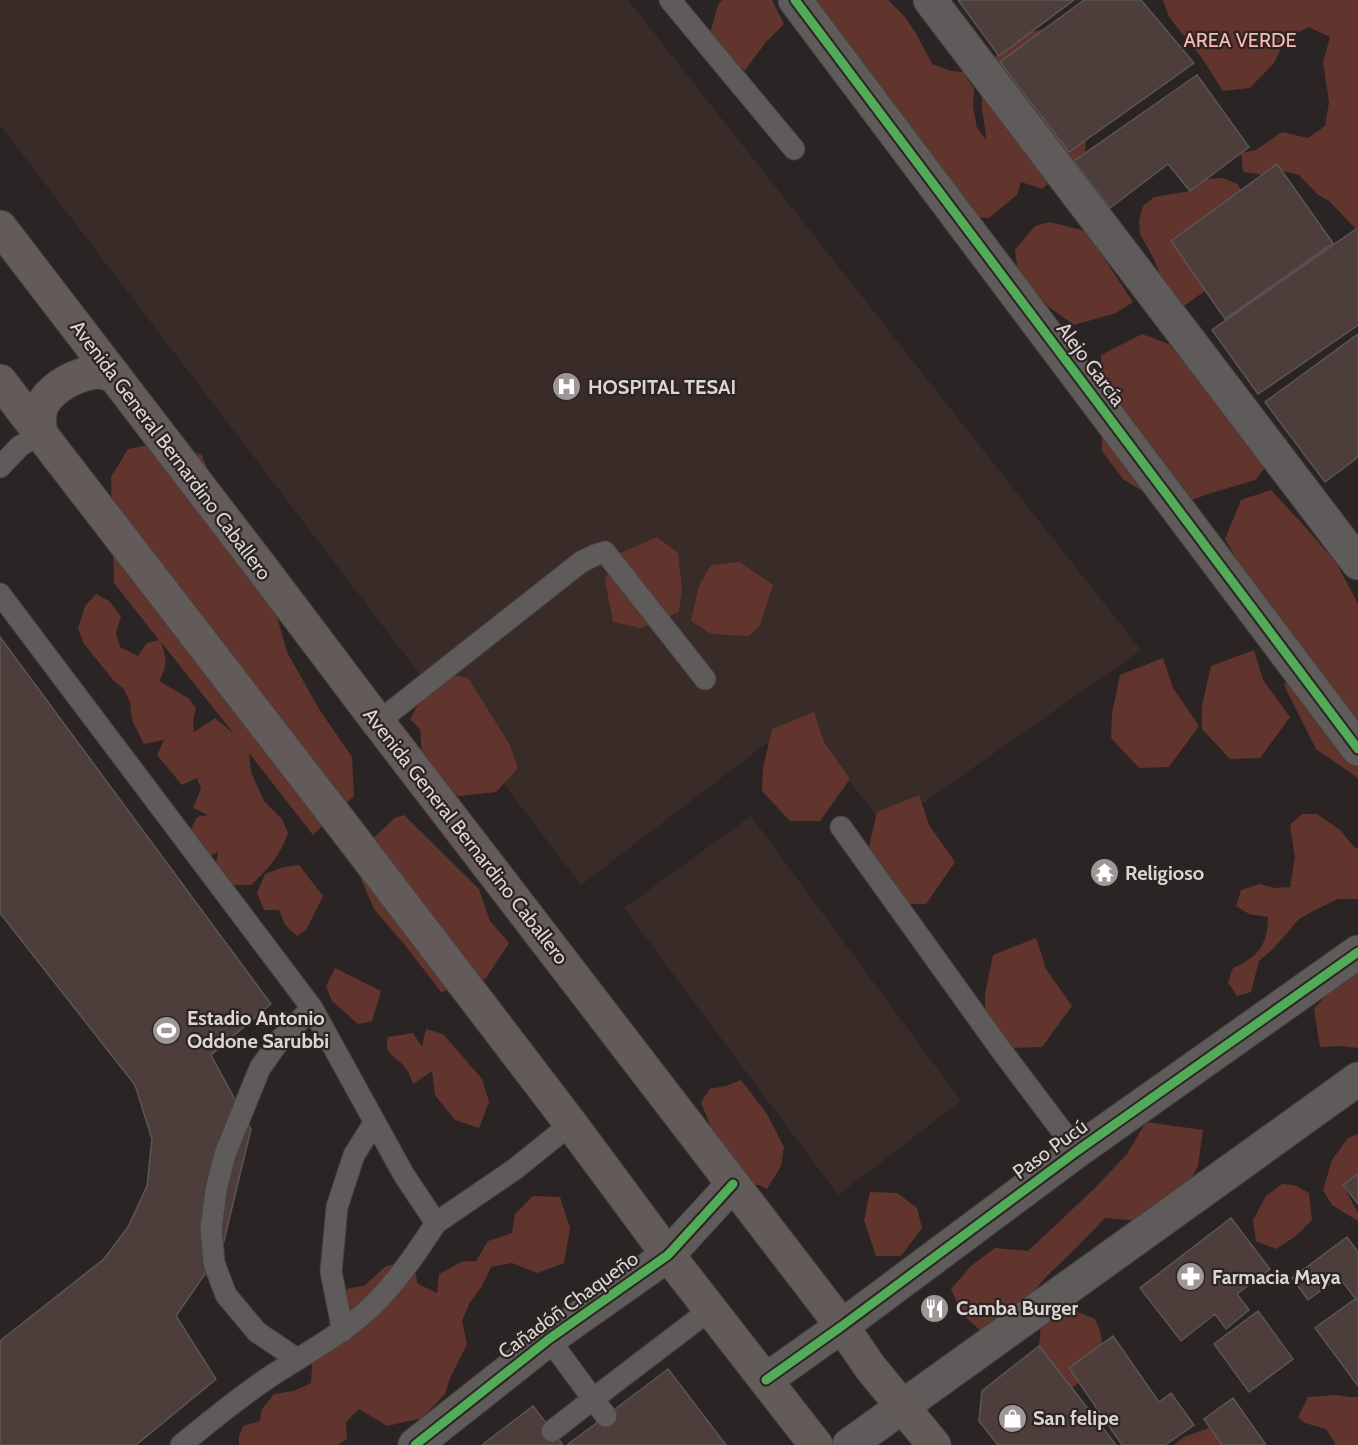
<svg xmlns="http://www.w3.org/2000/svg" width="1358" height="1445" font-family="Cabin,sans-serif">
	<rect width="100%" height="100%" fill="#2a2524"/>
	<path fill="#382b28" d="M0 0H628L1141 650 886 829 801 717 581 885 0 125Z
		M751 816 961 1101 838 1195 624 908Z"/>
	<path fill="#61352d" fill-rule="evenodd" d="M722 0H772L784 24 766 42 745 70 719 58 709 37 718 5Z
		M814 0H888L905 17 917 35 932 64 951 71 963 72 974 89 973 107 977 128 986 140C986 129 983 118 982 108 980 83 995 58 1006 37L1045 29 1057 42 1083 121 1086 140 1085 153 1042 189 1021 182 1017 195 989 218 976 217 863 115 841 89 826 66Z
		M1163 0H1358V229H1356L1329 201 1318 195 1299 175 1283 171 1267 175 1243 172 1241 153 1256 150 1282 132 1308 138 1325 126 1329 102 1323 62 1330 37 1309 27 1286 38 1274 63 1250 88 1223 91 1202 58 1169 17Z
		M1223 178 1237 184 1241 190 1199 269 1205 291 1181 308 1164 285 1154 259 1140 234 1139 221 1143 206 1154 197 1190 191 1195 185 1206 179Z
		M1050 222 1086 231 1133 302 1116 313 1074 325 1049 307 1019 280 1015 250 1035 226Z
		M1142 334 1169 344 1269 463 1255 480 1208 494 1178 505 1155 499 1123 479 1102 451 1101 355Z
		M165 442 202 455 229 525 264 571 287 652 319 709 352 757 354 796 313 835 249 753 251 772 264 801 282 819 288 833C279 857 270 867 251 885H226L215 869 218 852 203 860 187 837 197 817 208 815 193 808 201 789 197 778 182 785 157 755 164 740 144 744 132 720 130 702 123 688 114 681 84 644 78 628 85 606 96 594 109 601 121 616 116 633 120 647 138 656 147 643 159 640 114 583 111 477 128 449ZM161 642 234 734 215 718 194 732 193 721 196 708 188 698 159 681C169 662 166 660 161 642Z
		M1271 490 1308 530 1337 564 1358 604V778L1316 749 1284 685 1297 663 1225 539 1241 500Z
		M657 537 678 553 682 589 679 612 641 628 613 622 605 580 616 555Z
		M740 562 773 585 760 625 749 636 711 634 691 621 699 586 711 565Z
		M1254 650 1263 680 1290 717 1260 758 1230 759 1202 729V706L1211 666Z
		M1163 658 1173 688 1199 726 1169 767 1139 768 1111 738 1112 714 1120 675Z
		M436 672 468 678 510 745 518 768 496 792 459 796 424 780 420 729 410 719Z
		M814 712 824 742 850 779 820 821H790L762 791 763 768 772 729Z
		M919 795 929 825 955 862 926 904H895L868 851 877 812Z
		M1302 814H1317L1340 830 1354 847 1358 849V899H1338L1311 912 1298 920 1274 948 1259 961 1251 992 1237 996 1228 982 1233 968C1258 957 1268 945 1268 917L1249 914 1236 906 1241 890 1260 884 1274 888 1290 887 1295 857 1290 825Z
		M404 815 479 889 490 921 509 943 486 978 441 992 404 944 374 909 361 879V849L395 818Z
		M299 865 323 896 306 930 297 936 285 925 279 910H264L257 893 265 874 284 867Z
		M1036 938 1046 969 1072 1006 1042 1047 1012 1048 985 1018V994L993 955Z
		M335 968 381 991 372 1021 358 1024 332 1001 326 986Z
		M1358 970V1048L1340 1046 1320 1047 1314 1009 1332 988Z
		M426 1029 443 1034 482 1079 489 1102 479 1128 455 1120 435 1095 432 1071 413 1084C411 1080 410 1074 407 1070 399 1057 382 1055 388 1037L413 1033 422 1047Z
		M741 1080 767 1114 784 1147 781 1166 767 1189 760 1185 733 1184 701 1102 710 1089 726 1086Z
		M1146 1122 1203 1130 1198 1166 1184 1192 1151 1222 1105 1218 1076 1248 1048 1275 1032 1293 982 1332 962 1314 951 1289 971 1266 995 1248 1028 1251 1096 1187 1127 1154Z
		M1358 1134V1174L1343 1185 1358 1213V1221L1332 1205 1323 1190 1332 1160 1348 1138Z
		M1282 1184 1294 1185 1309 1193 1312 1220 1296 1236 1276 1249 1256 1241 1253 1220 1266 1196Z
		M870 1192 897 1193 917 1208 922 1228 901 1256H876L864 1220Z
		M533 1196 560 1197 570 1228 564 1263 537 1273 512 1263 491 1267 481 1288 470 1302 462 1321 467 1344 450 1378 445 1394 422 1418 387 1426 359 1409 346 1422 347 1439 338 1445H239V1437L243 1426 260 1421 262 1409 274 1394 294 1391 311 1383 312 1365 304 1348 329 1325V1303L349 1288 364 1286 386 1266 412 1261 418 1284 437 1293 439 1274 461 1262 476 1261 488 1241 512 1233 515 1214Z
		M1059 1304 1095 1319C1111 1355 1100 1365 1072 1388L1055 1372 1039 1346 1042 1315Z
		M1336 1395 1350 1397H1358V1445H1333L1335 1443 1326 1429 1305 1423 1298 1417 1308 1397Z
		M1209 1428 1227 1433 1231 1445H1174L1184 1437Z"/>
	<path fill="#4d3e3b" stroke="#5a5655" stroke-width="1.5" d="M958 0H1074L999 56Z
		M1084 0H1141L1194 63 1069 152 1000 62Z
		M1197 75 1249 147 1190 191 1168 164 1110 208 1074 161Z
		M1277 164 1333 243 1225 319 1171 241Z
		M1356 229 1358 232V325L1258 394 1212 330Z
		M1358 334V457L1325 482 1265 402Z
		M0 637 271 1004 211 1055 251 1129 222 1249 176 1316 216 1379 136 1445H0V1341L104 1259 128 1227 147 1186 152 1139 135 1085 0 913Z
		M1358 1174V1204L1343 1185Z
		M1231 1218 1270 1269 1237 1294 1249 1310 1226 1329 1215 1314 1181 1341 1140 1288Z
		M1347 1237 1358 1252V1302L1339 1277 1308 1300 1292 1278Z
		M1355 1299 1358 1302V1386L1315 1328Z
		M1258 1311 1293 1359 1249 1392 1214 1344Z
		M1113 1336 1159 1402 1171 1393 1194 1425 1165 1445H1122L1069 1368Z
		M1039 1346 1072 1388 1116 1445H998L979 1421 982 1391Z
		M668 1369 726 1445H567L606 1416Z
		M1233 1398 1266 1445H1222L1204 1419Z
		M533 1406 563 1445H482Z"/>
	<g fill="none" stroke-linecap="round" stroke-linejoin="round">
		<defs>
			<path id="service" d="M670 0 794 149
				M0 467 20 446 41 434
				M0 594 312 1008 404 1175 436 1223 515 1169 571 1124
				M378 722 581 562 595 555 605 552 705 679
				M841 827 1001 1050 1077 1151
				M343 1331 331 1272 337 1207 354 1155 374 1123
				M549 1339 593 1399 711 1309
				M297 1359 257 1332 226 1295 214 1263 211 1229 216 1190 225 1154 260 1068 280 1040 312 1008
				M552 1431 593 1399 606 1416
				M181 1445C209 1422 237 1399 268 1378 305 1353 347 1333 379 1299 401 1276 419 1249 436 1223"/>
			<path id="tertiary" d="M795 0 1358 749
				M930 0 1358 563
				M766 1380 842 1326 1077 1151 1358 952
				M415 1445 549 1339 668 1255 733 1184
				M849 1445 1358 1079"/>
			<path id="primary" d="M0 227 264 571 378 722 733 1184 842 1326 870 1367 934 1445
				M0 381 361 849 571 1124 668 1255 816 1445
				M41 434C39 423 38 411 44 402 54 386 77 374 96 372 101 372 108 374 114 375"/>
		</defs>
		<use href="#service" stroke="#474241" stroke-width="23"/>
		<use href="#tertiary" stroke="#474241" stroke-width="35"/>
		<use href="#primary" stroke="#474241" stroke-width="35"/>
		<use href="#service" stroke="#5f5b5a" stroke-width="21"/>
		<use href="#tertiary" stroke="#5f5b5a" stroke-width="33"/>
		<use href="#primary" stroke="#625b59" stroke-width="33"/>
		<defs>
			<path id="cycleway" d="M795 0 1358 749
				M766 1380 842 1326 1077 1151 1358 952
				M415 1445 549 1339 668 1255 733 1184"/>
		</defs>
		<use href="#cycleway" stroke="#2c2422" stroke-width="13"/>
		<use href="#cycleway" stroke="#51ab58" stroke-width="9"/>
	</g>
	<defs>
		<symbol id="hospital-disc" viewBox="-11 -11 22 22"><circle r="9.5" fill="#9d9796" stroke="#2c2422"/><path d="M-5-5h3v3.5h4V-5h3V5h-3V1.5h-4V5h-3Z" fill="#fff"/></symbol>
		<symbol id="temple-disc" viewBox="-11 -11 22 22"><circle r="9.5" fill="#9d9796" stroke="#2c2422"/><path d="M0-6L5-2H3V0L6.5 2.5H4V6H1.5V3h-3V6H-4V2.5H-6.5L-3 0V-2H-5Z" fill="#fff"/></symbol>
		<symbol id="stadium-disc" viewBox="-11 -11 22 22"><circle r="9.5" fill="#9d9796" stroke="#2c2422"/><path d="M0-5a6.5 5 0 1 0 0 10a6.5 5 0 1 0 0-10ZM-3.5-1.8h7v3.6h-7Z" fill="#fff"/></symbol>
		<symbol id="pharmacy-disc" viewBox="-11 -11 22 22"><circle r="9.5" fill="#9d9796" stroke="#2c2422"/><path d="M-2-6h4v4h4v4h-4v4h-4v-4h-4v-4h4Z" fill="#fff"/></symbol>
		<symbol id="restaurant-disc" viewBox="-11 -11 22 22"><circle r="9.5" fill="#9d9796" stroke="#2c2422"/><path d="M-5-6h1v4h1v-4h1v4h1v-4h1v5L-1.5 .5V6h-2V.5L-5-1ZM5-6V6H3V1.5H1.5Q1.5-4 5-6Z" fill="#fff"/></symbol>
		<symbol id="shop-disc" viewBox="-11 -11 22 22"><circle r="9.5" fill="#9d9796" stroke="#2c2422"/><path d="M-5-2.5h2.3a2.7 3.5 0 0 1 5.4 0H5L5.5 6h-11ZM-1.5-2.5h3a1.5 2.3 0 0 0-3 0Z" fill="#fff"/></symbol>
	</defs>
	<g fill-rule="evenodd">
		<use href="#hospital-disc" x="550" y="370" width="33" height="33"/>
		<use href="#temple-disc" x="1088" y="856" width="33" height="33"/>
		<use href="#stadium-disc" x="150" y="1014" width="33" height="33"/>
		<use href="#pharmacy-disc" x="1174" y="1260" width="33" height="33"/>
		<use href="#restaurant-disc" x="918" y="1292" width="33" height="33"/>
		<use href="#shop-disc" x="996" y="1402" width="33" height="33"/>
	</g>
	<g text-anchor="middle" dominant-baseline="central" stroke-width="4.5" stroke-linejoin="round" paint-order="stroke">
		<g font-size="20" fill="#fcbaac" stroke="#2c2422">
			<text x="1240" y="40">AREA VERDE</text>
		</g>
		<g font-size="20" fill="#dbd5d4" stroke="#2c2422">
			<text transform="translate(1091 364) rotate(53)">Alejo García</text>
			<text transform="translate(171 450) rotate(53)">Avenida General Bernardino Caballero</text>
			<text transform="translate(466 836) rotate(52)">Avenida General Bernardino Caballero</text>
			<text transform="translate(1050 1149) rotate(-36)">Paso Pucú</text>
			<text transform="translate(568 1305) rotate(-36)">Cañadóñ Chaqueño</text>
		</g>
		<g font-size="20" font-weight="bold" fill="#dbd5d4" stroke="#2c2422" text-anchor="start">
			<text x="588" y="387">HOSPITAL TESAI</text>
			<text x="1125" y="873">Religioso</text>
			<text x="187" y="1018">Estadio Antonio<tspan x="187" dy="23">Oddone Sarubbi</tspan></text>
			<text x="1212" y="1277">Farmacia Maya</text>
			<text x="956" y="1308">Camba Burger</text>
			<text x="1033" y="1418">San felipe</text>
		</g>
	</g>
</svg>
